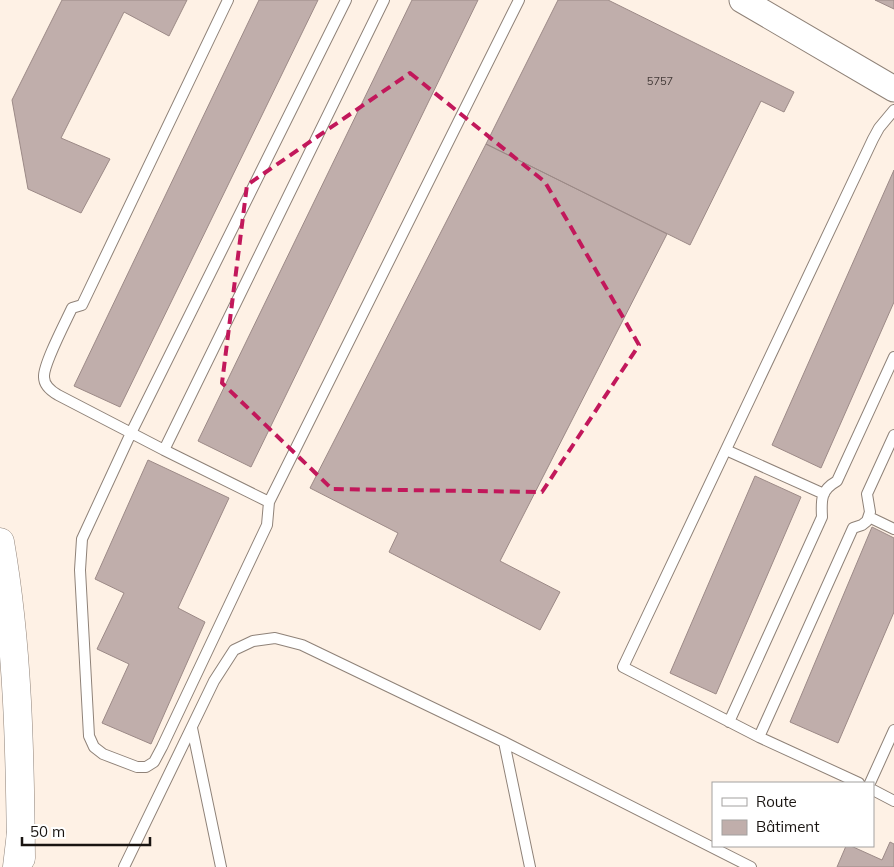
<svg xmlns="http://www.w3.org/2000/svg" width="894" height="867" font-family="Mulish,sans-serif">
	<rect width="100%" height="100%" fill="#fef1e5"/>
	<path fill="#c0aeab" stroke="#9c8a87" d="M62 0H187L169 36 124 12 61 138 110 159 81 213 28 189 12 100Z
		M259 0H318L120 407 74 386Z
		M412 0H478L251 467 198 441Z
		M558 0H608L794 92 784 112 761 101 690 245 486 144Z
		M875 0H894V9Z
		M486 144 667 234 500 561 560 592 540 630 389 552 398 533 310 488Z
		M894 170V302L821 468 772 445Z
		M148 460 229 498 178 608 205 622 151 744 102 723 129 664 97 649 124 593 95 579Z
		M755 476 801 497 716 694 670 673Z
		M872 527 894 538V612L838 743 790 722Z
		M890 842 894 844V867H837L846 846H851L882 860Z"/>
	<g fill="none" stroke-linecap="round" stroke-linejoin="round">
		<defs>
			<path id="service" d="M228 0 82 305 72 308C66 321 43 365 44 377 44 385 51 391 58 395L164 450 384 0
				M894 110 879 128 873 139 623 667 759 737 853 528 862 525 867 521 870 512 867 494 894 435
				M164 450 269 502 519 0
				M726 450 824 494
				M269 502 267 525 162 747 154 762 146 767H137L103 754 94 747 89 736 80 570 82 539 131 433 346 0
				M869 517 894 529
				M729 722 822 517C821 499 821 490 837 481L894 357
				M192 728 221 867
				M759 737 859 783
				M504 742 530 867
				M870 783 894 730
				M873 790 894 801
				M124 867 214 681 234 650 253 641 275 638 302 645 504 742 751 867"/>
			<path id="tertiary" d="M742 0 894 89"/>
			<path id="primary" d="M0 542C18 646 20 752 21 858"/>
			<path id="motorway" d="M17 867 21 833"/>
		</defs>
		<use href="#service" stroke="#8f8278" stroke-width="12"/>
		<use href="#tertiary" stroke="#8f8278" stroke-width="27"/>
		<use href="#primary" stroke="#8f8278" stroke-width="29"/>
		<use href="#motorway" stroke="#8f8278" stroke-width="29"/>
		<use href="#service" stroke="#fff" stroke-width="10"/>
		<use href="#tertiary" stroke="#fff" stroke-width="25"/>
		<use href="#primary" stroke="#fff" stroke-width="28"/>
		<use href="#motorway" stroke="#fff" stroke-width="28"/>
	</g>
	<path fill="none" stroke="#c2185b" stroke-width="4" stroke-dasharray="10 6" stroke-linejoin="round" d="M410 73 545 182 639 345 542 492 332 489 222 383 247 185Z"/>
	<g text-anchor="middle" dominant-baseline="central" stroke-width="4" stroke-linejoin="round" paint-order="stroke">
		<g font-size="11" fill="#433a38">
			<text x="660" y="81">5757</text>
		</g>
	</g>
	<rect x="712" y="782" width="162" height="65" fill="#ffffff" stroke="#a3a1a0"/>
	<rect x="722" y="798" width="25" height="8" fill="#ffffff" stroke="#a3a1a0"/>
	<text x="756" y="807" font-size="15" fill="#191411">Route</text>
	<rect x="722" y="820" width="25" height="15" fill="#c0aeab" stroke="#a3a1a0"/>
	<text x="756" y="832" font-size="15" fill="#191411">Bâtiment</text>
	<path d="M22 837v8h128v-8" fill="none" stroke="#191411" stroke-width="2.5"/>
	<text x="30" y="837" font-size="15" fill="#191411" stroke="#ffffff" stroke-width="4" paint-order="stroke">50 m</text>
</svg>
